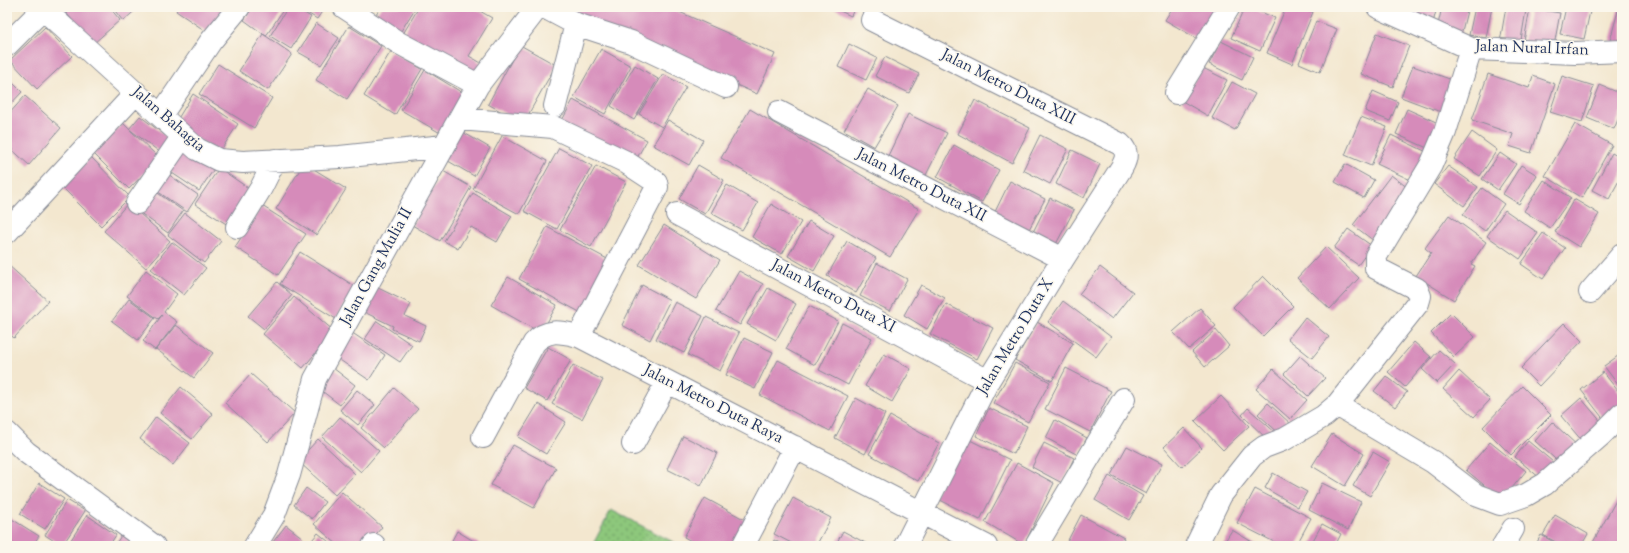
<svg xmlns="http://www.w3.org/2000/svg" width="1629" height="553" font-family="'Sorts Mill Goudy',serif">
	<defs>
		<pattern id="park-dots" width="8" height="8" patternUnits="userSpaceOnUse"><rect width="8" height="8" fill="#8dc77b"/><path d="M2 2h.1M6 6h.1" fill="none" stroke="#72a268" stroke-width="1.8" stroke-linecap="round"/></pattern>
	</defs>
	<rect width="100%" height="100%" fill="#fbf7ec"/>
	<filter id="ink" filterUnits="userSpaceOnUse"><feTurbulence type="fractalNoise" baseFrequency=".025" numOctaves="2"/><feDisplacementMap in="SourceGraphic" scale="8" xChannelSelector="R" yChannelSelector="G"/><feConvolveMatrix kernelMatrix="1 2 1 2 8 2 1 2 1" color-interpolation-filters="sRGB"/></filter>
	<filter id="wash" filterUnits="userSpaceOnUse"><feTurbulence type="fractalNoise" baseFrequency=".012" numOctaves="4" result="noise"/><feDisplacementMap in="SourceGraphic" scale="16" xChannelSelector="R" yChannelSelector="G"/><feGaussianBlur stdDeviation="0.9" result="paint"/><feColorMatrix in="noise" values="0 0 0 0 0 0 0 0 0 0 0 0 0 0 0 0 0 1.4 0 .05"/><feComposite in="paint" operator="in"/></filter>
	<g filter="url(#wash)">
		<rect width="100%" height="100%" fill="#f3e7cf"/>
		<path fill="url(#park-dots)" stroke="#547b6c" d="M611 510 681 546H592Z"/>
		<g id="blocks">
			<path fill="#d68bba" d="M61 7H109L120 20 93 44Z
				M112 7H139L123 21Z
				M179 7H225L207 32 176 11Z
				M253 7H285L266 36 244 20Z
				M288 7H294L311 17 291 49 270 36Z
				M298 7H325L317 19Z
				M381 7H416L396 39 371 23Z
				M419 7H473L492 18 469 56 483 64 473 82 400 39Z
				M559 7H668L775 54 757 94Z
				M831 7H855L851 16Z
				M1173 7H1227L1206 44 1165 20Z
				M1245 7H1249L1275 18 1260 51 1231 38Z
				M1286 7H1300L1313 12 1292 64 1267 53Z
				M1405 7H1437L1433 23 1403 16Z
				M1442 7H1468L1461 35 1437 29Z
				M1475 7H1492L1486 38 1469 35Z
				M1506 7 1526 10 1520 46 1500 42Z
				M1566 7H1591L1584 39 1560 34Z
				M1619 7H1622V44L1610 41Z
				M1530 8 1560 13 1554 46 1524 41Z
				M1316 21 1337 29 1320 72 1299 63Z
				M316 23 339 38 321 65 298 52Z
				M349 26 381 46 347 99 316 80Z
				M45 27 72 56 37 89 10 60Z
				M1377 33 1409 46 1393 87 1361 74Z
				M263 34 292 54 268 90 239 71Z
				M1221 41 1253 57 1242 80 1209 64Z
				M849 44 877 58 866 80 838 67Z
				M520 45 556 65 523 124 488 104Z
				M601 49 631 66 605 114 574 97Z
				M391 51 422 69 395 115 364 96Z
				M885 57 919 74 909 93 875 76Z
				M218 64 272 98 254 128 199 94Z
				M635 65 658 79 634 120 611 106Z
				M1413 66 1458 82 1446 114 1401 97Z
				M1201 67 1227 80 1208 116 1182 101Z
				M425 70 466 95 442 134 401 110Z
				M663 74 686 87 662 127 639 114Z
				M1488 74 1529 88 1533 76 1555 84 1531 153 1509 146 1513 134 1472 120Z
				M1562 76 1594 86 1582 122 1550 112Z
				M7 77 22 92 7 108Z
				M1232 82 1255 94 1235 130 1212 118Z
				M1600 85 1622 94V110L1614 129 1587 118Z
				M868 89 898 106 874 147 844 130Z
				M1373 91 1398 102 1390 121 1365 111Z
				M193 94 238 124 219 153 174 125Z
				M25 96 61 128 29 165 7 145V116Z
				M573 100 647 140 633 165 559 126Z
				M975 100 1030 128 1012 163 958 134Z
				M750 109 919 209 890 257 721 158Z
				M1407 109 1445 126 1434 151 1396 134Z
				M908 114 947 133 923 181 885 162Z
				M140 116 175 143 165 156 129 129Z
				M1361 117 1387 127 1371 166 1345 155Z
				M668 120 703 140 689 165 653 145Z
				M123 123 159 158 129 189 93 153Z
				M1575 124 1612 145 1582 198 1545 176Z
				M459 130 490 148 474 176 443 158Z
				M1472 132 1497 150 1480 176 1454 159Z
				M1040 135 1068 149 1050 184 1023 170Z
				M1391 135 1431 154 1417 183 1377 164Z
				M502 136 547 161 519 214 473 189Z
				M954 145 999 170 982 202 937 177Z
				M181 147 214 169 199 191 166 169Z
				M559 148 592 166 557 229 524 211Z
				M1072 150 1100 164 1084 198 1056 184Z
				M1500 153 1516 164 1498 190 1482 179Z
				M1612 153 1622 159V175L1609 199 1592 190Z
				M91 157 130 197 101 226 61 186Z
				M304 163 346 189 317 235 276 209Z
				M1345 164 1374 180 1364 198 1335 182Z
				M698 165 724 180 705 214 679 199Z
				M1521 165 1537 175 1519 204 1503 194Z
				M596 166 626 182 591 247 560 230Z
				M1448 166 1478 187 1464 206 1434 184Z
				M219 168 254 192 231 227 195 204Z
				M443 171 471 187 440 241 412 225Z
				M168 174 198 195 187 212 157 191Z
				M1391 175 1412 191 1374 241 1353 225Z
				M1544 180 1571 198 1550 228 1524 211Z
				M1010 181 1045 199 1026 235 992 218Z
				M727 185 758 203 742 230 711 213Z
				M1482 188 1504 204 1485 231 1463 215Z
				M155 191 183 211 168 233 139 212Z
				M473 193 512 216 497 242 471 227 458 249 444 241Z
				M1050 198 1074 210 1056 244 1033 232Z
				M1574 199 1599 214 1579 247 1555 232Z
				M128 203 170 241 146 268 104 231Z
				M771 204 801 222 782 254 752 237Z
				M262 206 306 234 278 275 235 247Z
				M1505 210 1538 233 1520 259 1487 236Z
				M185 213 221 241 204 263 168 235Z
				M1449 215 1486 242 1471 264 1475 266 1454 300 1416 276 1431 253 1425 248Z
				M809 221 834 236 814 271 788 256Z
				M664 225 720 260 696 299 639 265Z
				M547 227 613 262 585 315 519 279Z
				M1348 229 1372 246 1358 265 1334 248Z
				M1543 233 1565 248 1543 279 1521 264Z
				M847 241 876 258 856 293 827 276Z
				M172 242 206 268 184 295 151 269Z
				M1326 247 1359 278 1330 309 1297 278Z
				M300 252 356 287 336 319 280 284Z
				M877 263 907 279 890 311 860 296Z
				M7 264 48 301 14 338 7 332Z
				M1100 267 1133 292 1112 319 1079 294Z
				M146 270 177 294 164 312 177 322 155 350 143 341 162 315 158 319 127 296Z
				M739 271 763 284 740 325 716 311Z
				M1263 276 1293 306 1263 336 1233 307Z
				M508 277 557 305 541 333 491 305Z
				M277 282 292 295 264 329 248 316Z
				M642 285 670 300 650 340 622 325Z
				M921 285 945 298 927 329 904 315Z
				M376 287 411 304 405 316 426 326 419 341 392 329 393 326 364 312Z
				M768 288 796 304 776 340 747 324Z
				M294 297 334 331 303 368 263 334Z
				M129 299 155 318 138 340 112 321Z
				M1063 301 1111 337 1096 357 1048 322Z
				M675 302 703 316 684 353 656 339Z
				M946 304 993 328 977 359 930 334Z
				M809 306 838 321 815 365 786 349Z
				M1200 308 1216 326 1189 349 1173 332Z
				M1451 313 1475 337 1454 357 1431 333Z
				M706 317 739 333 720 371 688 355Z
				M1305 317 1329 337 1312 358 1288 339Z
				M377 321 412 345 400 362 365 339Z
				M1037 322 1073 343 1052 381 1015 360Z
				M842 323 872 338 848 385 819 370Z
				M1564 323 1582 341 1539 386 1521 368Z
				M176 325 213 353 194 378 156 349Z
				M1216 330 1229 346 1205 367 1192 352Z
				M351 332 385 355 369 380 334 356Z
				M744 338 773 352 755 389 726 375Z
				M1414 342 1431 357 1405 387 1388 372Z
				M548 347 571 360 547 401 524 388Z
				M1439 350 1455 364 1437 383 1422 369Z
				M1622 353V390L1604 366Z
				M884 354 911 369 892 402 865 386Z
				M1300 356 1325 378 1308 396 1284 374Z
				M778 360 848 396 830 431 760 395Z
				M1015 363 1050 382 1028 422 993 403Z
				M573 365 603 380 582 419 552 404Z
				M333 368 355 385 340 405 318 388Z
				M1066 368 1111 391 1090 432 1045 409Z
				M1273 369 1307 400 1290 419 1256 389Z
				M1459 371 1490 400 1474 417 1443 389Z
				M1603 372 1622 396V407L1605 421 1581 390Z
				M251 374 295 413 268 442 225 403Z
				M1386 376 1407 392 1395 407 1374 391Z
				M1522 386 1551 415 1511 455 1483 427Z
				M181 387 213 414 192 439 160 413Z
				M394 388 418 409 384 448 361 428Z
				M357 390 375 405 358 425 340 410Z
				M1221 396 1249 426 1223 450 1195 421Z
				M856 398 885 414 865 454 835 438Z
				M1581 398 1603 424 1583 442 1561 416Z
				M1268 403 1292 425 1282 436 1258 414Z
				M538 404 566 422 546 454 518 437Z
				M989 408 1027 426 1014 454 976 436Z
				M1248 408 1278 435 1271 443 1242 415Z
				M890 416 939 443 918 481 869 454Z
				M156 417 190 443 173 465 140 439Z
				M340 417 379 451 361 472 322 437Z
				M1055 420 1087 438 1078 455 1046 438Z
				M1552 422 1580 448 1563 466 1535 441Z
				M1184 428 1202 448 1182 467 1164 447Z
				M1332 434 1364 454 1345 486 1312 466Z
				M683 436 717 453 701 486 667 469Z
				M964 437 1010 460 980 520 934 497Z
				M318 439 355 474 335 495 298 461Z
				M1528 441 1559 467 1546 483 1515 457Z
				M1490 442 1526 471 1502 500 1466 470Z
				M1044 443 1074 458 1062 483 1032 467Z
				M513 445 556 468 534 508 491 485Z
				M1127 446 1162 464 1146 494 1111 475Z
				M1373 452 1390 462 1370 496 1353 486Z
				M1017 463 1054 483 1024 545 985 522Z
				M1273 473 1307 492 1298 507 1265 488Z
				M1109 476 1143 496 1129 520 1095 500Z
				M39 483 64 499 45 529 20 514Z
				M1322 483 1361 502 1348 530 1309 510Z
				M306 488 325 502 312 519 294 505Z
				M1255 489 1311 518 1296 546H1282L1237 523Z
				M342 492 382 527 366 546H339L314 524Z
				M1619 495 1622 497V546H1591Z
				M705 498 751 523 739 546H700L684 537Z
				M793 498 831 518 816 546H797L774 534Z
				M67 500 85 511 62 546 45 535Z
				M87 515 116 535 109 546H67Z
				M1081 515 1124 538 1120 546H1065Z
				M1555 515 1588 534 1581 546H1563L1543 535Z
				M7 516 39 536 32 546H17L7 540Z
				M1322 524 1341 534 1335 546H1310Z
				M286 525 303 538 297 546H270Z
				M1232 530 1259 546H1222Z
				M457 531 482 546H449Z
				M843 531 871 546H835Z
				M123 533 142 546H114Z
				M318 533 334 546H307Z
				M1541 535 1561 546H1535Z
				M774 540 786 546H771Z"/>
		</g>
	</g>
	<g filter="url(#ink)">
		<use href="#blocks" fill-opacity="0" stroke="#878b96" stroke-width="1"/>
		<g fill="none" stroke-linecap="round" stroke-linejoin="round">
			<defs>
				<path id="minor" d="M41 7 197 149 219 160 243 162 340 157 444 146
					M344 7 399 43 478 85
					M544 7 576 24 631 42 726 87
					M1378 7 1471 49 1575 53 1622 51
					M872 20 1120 144C1128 151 1127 158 1122 167L1063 259 988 381 905 546
					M7 45 43 9
					M1176 93 1229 7
					M555 106 576 24
					M779 112 1063 259
					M161 115 211 41 239 7
					M460 119 553 127 624 161 656 182 657 187 579 336
					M137 203 183 136
					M677 214 988 381
					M237 227 261 188 275 160
					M7 232 136 93
					M1590 292 1622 255
					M1337 405 1433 462 1476 495 1500 504 1526 495 1545 484 1601 435 1622 414
					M7 433 26 452 154 546
					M483 437 534 343C547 328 561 332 579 336L986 546
					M633 444 667 382
					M255 546 274 515 289 475 315 379 478 85 538 7
					M373 546 374 545
					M743 546 795 447
					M1036 546 1124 399
					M1196 546 1221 495 1252 456 1264 447 1285 439 1324 416 1337 405 1418 303 1420 296 1417 289 1376 268V256L1431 165 1445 132 1471 49
					M1503 546 1513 529"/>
			</defs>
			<use href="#minor" stroke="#878b96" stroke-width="24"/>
			<use href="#minor" stroke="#fff" stroke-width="22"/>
		</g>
	</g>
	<g text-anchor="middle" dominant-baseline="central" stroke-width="3" stroke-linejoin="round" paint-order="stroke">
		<g font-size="16" fill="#1b2f5e" stroke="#fbf7ec">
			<text transform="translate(1532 49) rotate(2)">Jalan Nural Irfan</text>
			<text transform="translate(1008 88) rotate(27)">Jalan Metro Duta XIII</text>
			<text transform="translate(168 120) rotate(41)">Jalan Bahagia</text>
			<text transform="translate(921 186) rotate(27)">Jalan Metro Duta XII</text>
			<text transform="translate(377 267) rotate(-61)">Jalan Gang Mulia II</text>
			<text transform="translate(833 297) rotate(28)">Jalan Metro Duta XI</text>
			<text transform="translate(1016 337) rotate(-59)">Jalan Metro Duta X</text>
			<text transform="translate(713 405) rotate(27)">Jalan Metro Duta Raya</text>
		</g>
	</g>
	<rect width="1629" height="553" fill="none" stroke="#fbf7ec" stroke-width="24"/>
</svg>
